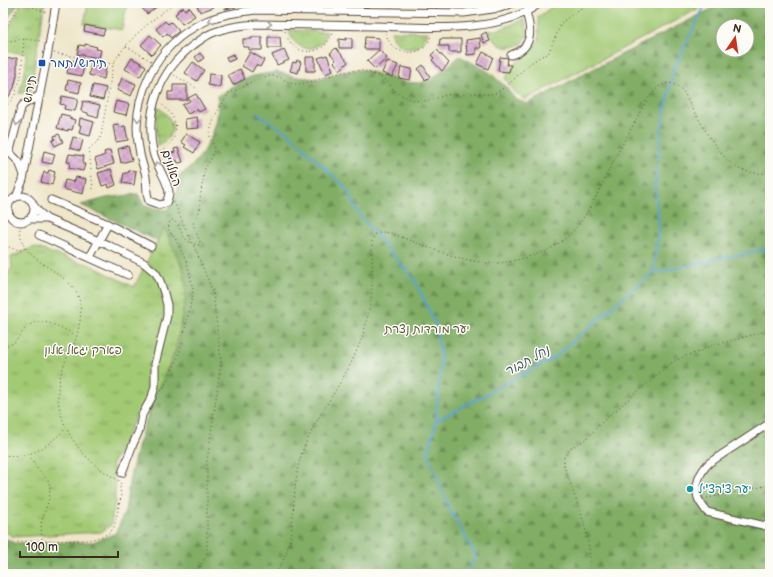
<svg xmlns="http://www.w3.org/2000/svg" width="773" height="577" font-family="'Balsamiq Sans','Playpen Sans Hebrew',sans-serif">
	<defs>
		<pattern id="forest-firs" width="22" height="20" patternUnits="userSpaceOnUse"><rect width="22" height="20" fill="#81ad65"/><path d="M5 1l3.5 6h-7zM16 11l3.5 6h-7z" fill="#6b8d53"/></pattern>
		<pattern id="park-tufts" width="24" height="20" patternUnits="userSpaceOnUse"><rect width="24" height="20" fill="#a2c973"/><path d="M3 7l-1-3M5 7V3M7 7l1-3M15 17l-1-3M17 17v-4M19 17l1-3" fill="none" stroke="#85a35e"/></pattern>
		<pattern id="building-cross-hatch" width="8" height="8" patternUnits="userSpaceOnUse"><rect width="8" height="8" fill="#d4a1cd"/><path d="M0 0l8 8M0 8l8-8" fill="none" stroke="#ad83a6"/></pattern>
	</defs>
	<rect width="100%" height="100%" fill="#fdfcf7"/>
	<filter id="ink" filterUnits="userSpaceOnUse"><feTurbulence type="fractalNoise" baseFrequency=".025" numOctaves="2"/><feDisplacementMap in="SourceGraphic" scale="8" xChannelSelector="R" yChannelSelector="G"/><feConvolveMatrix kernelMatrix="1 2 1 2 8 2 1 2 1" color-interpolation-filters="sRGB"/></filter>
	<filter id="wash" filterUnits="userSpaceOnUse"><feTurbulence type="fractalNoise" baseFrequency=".012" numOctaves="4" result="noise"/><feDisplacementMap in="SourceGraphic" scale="16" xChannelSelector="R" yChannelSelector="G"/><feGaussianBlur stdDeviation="0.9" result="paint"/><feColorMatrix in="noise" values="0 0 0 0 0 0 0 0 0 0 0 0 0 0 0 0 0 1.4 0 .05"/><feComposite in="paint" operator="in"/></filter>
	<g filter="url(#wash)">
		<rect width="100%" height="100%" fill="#efe6c9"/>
		<path fill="#a2c973" stroke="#6e7a48" d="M88 3H127L122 30 84 24Z
			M557 3H709L525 100 515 92 505 78 521 57 539 41 538 17Z"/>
		<path fill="url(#forest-firs)" stroke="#5e6c42" fill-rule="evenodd" d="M3 3H19L3 25Z
			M723 3H770V574H3V537L14 543 93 542 116 533 125 511 130 477 138 444 152 403 160 242 81 205 106 198 138 194 144 206 167 210C176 197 181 195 175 178 198 168 217 134 218 109 218 105 218 100 217 96L242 81 253 76 277 72 297 77 318 79 338 73 353 70H365L404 82 418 83 429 81 445 69 460 56 489 72 506 87 515 99 527 104 597 67ZM723 26H747V50H723Z"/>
		<path fill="url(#park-tufts)" stroke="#6e7a48" d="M22 3H45L36 54 31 90 19 94 26 67V53L6 52 3 58V38Z
			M524 19 528 32 523 43C505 52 498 47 488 31L501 29Z
			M289 30 327 32C326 35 324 39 323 41 311 56 291 46 289 30Z
			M391 31 428 32C422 55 397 54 391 31Z
			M156 106C176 119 179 134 157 147Z
			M164 228 184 272 186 295 175 351 160 385 144 403 129 430 125 445 112 463 115 482V502L111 525 101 532 13 537 3 530V279L12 268 11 257 34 247 78 262 88 264 134 287Z"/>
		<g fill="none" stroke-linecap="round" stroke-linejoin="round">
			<path stroke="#5aa2d1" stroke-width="2" d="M258 114 289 134 347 189 359 215 415 281 435 323 441 358 436 421
				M653 273 659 226 655 186 661 131 674 68 706 3
				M467 574 476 556 450 510 428 454 436 421 554 358 626 295 653 273 770 248"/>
		</g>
		<g id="blocks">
			<path fill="url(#building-cross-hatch)" d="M138 3H156L158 6 147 14Z
				M196 3H212L214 7 200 12Z
				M219 3H234L235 7 225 9 224 4 219 5Z
				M183 7 185 10 189 7 195 16 182 24 175 14 178 12 177 11Z
				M165 21 168 24 171 22 179 31 171 38 167 33 163 37 156 29Z
				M85 25 105 29 103 35 84 31Z
				M486 32 490 41 484 43 481 35Z
				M150 35 161 45 152 55 141 45Z
				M252 37H262V50H249V47H243V39H252Z
				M268 37H280L281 48H268Z
				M365 37 379 38V49H364Z
				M346 38H352V48H339V39L346 40Z
				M480 38 481 48H476V54L467 55 466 40Z
				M440 39H461V52H449V46H439Z
				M85 44 97 47 96 49 101 50 99 58 77 54 79 45 85 46Z
				M336 48 348 62 340 70 334 62 336 60 330 53Z
				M284 50 289 60 277 65 272 55Z
				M379 50 387 58 375 69 367 61Z
				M437 50 449 63 442 71 432 60 434 58 431 55Z
				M250 52 264 60 260 67 256 65 252 72 242 66Z
				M483 52 493 57 488 69 477 64Z
				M200 53 204 58 199 62 195 57Z
				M233 54 235 59 228 62 226 57Z
				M327 55 333 71 325 74 318 58Z
				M306 57H315V71H306Z
				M500 57 508 58 507 65H511L509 72 498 71Z
				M17 58V75L14 88 3 106V86L7 73V59Z
				M132 58 146 66 140 77 125 69Z
				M70 60 81 62V64L84 65 82 76 67 73Z
				M297 60 301 62 298 73 290 71 293 62 296 63Z
				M387 61 398 65 392 77 382 73Z
				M193 62 204 70 197 81 185 73Z
				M91 63 106 67 104 79 89 75Z
				M423 65 430 77 425 80 418 69Z
				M401 67 412 69 410 80 399 78Z
				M240 69 245 79 233 85 228 75Z
				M209 74 221 75 220 87 208 85Z
				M122 78 136 84 131 96 117 90Z
				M68 80 81 83 79 93 66 90Z
				M93 85 106 88 103 100 90 97Z
				M173 85H187V100H168V92H173Z
				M196 94 205 109 199 112 197 109 188 114 182 105 190 101 188 98Z
				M62 96 78 99 75 111 64 109 65 105 60 104Z
				M83 101 100 105 98 118 88 115V113L81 111Z
				M116 101 129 104 126 115 113 112Z
				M61 114 69 116V118L75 120 72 130 68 129V131L57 128Z
				M197 117 199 128 186 129 185 119Z
				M80 118 94 122 90 136 79 133 81 125H79Z
				M118 124 119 127 125 126 128 140 116 142 113 125Z
				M59 134 63 142 55 146 52 141 55 139 54 136Z
				M186 134 200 142 194 153 184 147 186 145 181 142Z
				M73 137 83 140 80 151 70 148Z
				M128 146 132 160 121 163 118 149Z
				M178 148 183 162 178 163 177 160 172 162 169 154 175 152 174 149Z
				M110 150 114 164 98 169 95 159 105 155 104 152Z
				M44 151 55 154 52 164 42 162Z
				M69 154 84 156 82 164H85L83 171 69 168 70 162H67Z
				M111 169 116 185 109 188 108 184 102 186 98 173Z
				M49 170 55 172 52 185 41 182 44 172 48 173Z
				M129 170 136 171 134 185 122 183 124 173H128Z
				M76 177 86 179 83 194 63 189 65 180 74 182Z"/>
		</g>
	</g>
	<g filter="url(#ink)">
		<use href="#blocks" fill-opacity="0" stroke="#564638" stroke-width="1"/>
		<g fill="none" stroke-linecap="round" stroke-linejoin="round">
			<defs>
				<path id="minor" d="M513 3 500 8 464 13 256 10C240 12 222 14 206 21 155 44 128 100 140 154 141 160 143 166 145 172 148 182 145 192 149 201L160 205 166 203C168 199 169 196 169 192 167 179 156 166 153 152 145 111 159 72 192 46 198 42 205 36 212 33 226 27 242 25 257 24 296 25 336 25 375 26 424 27 500 35 540 3
					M511 55C533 48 532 31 526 12
					M24 175 19 162 11 154 10 150 21 108 23 105 40 95
					M8 209a13 13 0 1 1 26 0a13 13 0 1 1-26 0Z
					M16 197 23 180 48 52 56 3
					M51 200 108 224 151 246
					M28 219H47L38 211 34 206
					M47 219 108 245 144 263 156 273 160 281 164 293 167 305V316L155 364V386L152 397 142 415 139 431 133 444 122 473
					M39 235 128 275
					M90 257 108 224
					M770 423 709 463C700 472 694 485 698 498 700 503 704 508 707 512L770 527"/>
			</defs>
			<use href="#minor" stroke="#564638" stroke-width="9"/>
			<path stroke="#564638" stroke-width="1" stroke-dasharray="1 3" stroke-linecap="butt" d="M22 3 48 13
				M3 31 21 3
				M285 31C291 57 324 59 332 33
				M386 33C392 61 428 57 431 34
				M3 39 9 41 24 39 42 41
				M126 46 151 61
				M54 53 113 64C128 38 152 20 175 3
				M174 75 196 88
				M3 111 15 95 21 77 24 39
				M160 152C180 140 181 119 162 105
				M93 189 89 149 99 140 101 136 113 64
				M174 202 192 243
				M19 221C20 229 20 240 25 247 38 267 72 275 79 299 83 312 79 331 74 344 72 348 69 352 67 357 63 367 59 378 58 389 56 414 71 443 89 459 98 469 110 475 121 482
				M3 242 5 245 18 251 26 248
				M3 346C17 344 16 340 24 330 38 313 60 327 75 335
				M161 391 170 376 180 351 193 293 191 278 187 263 175 238 168 229 170 221 172 220C181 224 180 234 186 239 188 241 190 242 192 243
				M29 454 36 467 45 477 49 482 50 488 49 499 41 524 42 541
				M3 455C32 459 47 447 66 428
				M707 498 770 485
				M3 536 16 542 87 540C97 538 112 536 115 524L121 497 120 489 121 480
				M195 574 207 555V461L221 363 213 292 193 244 199 245 200 242 193 224 200 210V198L205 168 210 161 214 150V146L210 139V131L215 116 229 93C244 88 257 75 274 76 283 77 289 85 299 84 320 81 340 69 362 71 368 72 380 76 385 80 389 83 391 88 395 91 402 96 412 100 420 101 435 102 447 90 461 96 472 89 484 97 495 93 513 85 521 68 537 59 540 56 545 55 548 54L562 22 588 3
				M276 574C283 562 289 548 291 534 295 506 293 477 303 450 315 420 334 395 349 367 362 343 371 313 372 285 373 270 372 255 372 240L376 234 383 232 391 233C420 244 459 261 489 263 503 264 518 260 531 256 545 252 559 245 570 234 589 215 600 188 612 164 619 150 627 136 635 122 641 110 648 95 659 87 668 80 676 84 683 91 696 113 718 161 742 170 751 173 761 174 770 173
				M590 574C592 533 577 504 564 466V457L572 447 586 439 603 421 671 363 685 356 699 352 712 345 730 341 770 330"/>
			<use href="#minor" stroke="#fff" stroke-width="7"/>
		</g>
		<defs><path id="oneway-chevron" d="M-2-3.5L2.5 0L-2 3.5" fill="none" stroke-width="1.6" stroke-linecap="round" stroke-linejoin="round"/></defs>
		<g stroke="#a79f9a">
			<use href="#oneway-chevron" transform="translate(211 20) rotate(160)"/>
			<use href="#oneway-chevron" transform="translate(269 24) rotate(1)"/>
			<use href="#oneway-chevron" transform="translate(138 119) rotate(93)"/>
			<use href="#oneway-chevron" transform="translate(17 123) rotate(104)"/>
			<use href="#oneway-chevron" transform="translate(157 164) rotate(-111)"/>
		</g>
	</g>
	<rect fill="#1a4fb4" stroke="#fdfcf7" stroke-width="1.5" x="38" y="59" width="8" height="8" rx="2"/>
	<circle fill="#0f9aa8" stroke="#fdfcf7" stroke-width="1.5" cx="690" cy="489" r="4"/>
	<g text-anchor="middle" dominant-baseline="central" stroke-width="3" stroke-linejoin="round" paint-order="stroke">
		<g font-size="12" fill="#164399" stroke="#fdfcf7" text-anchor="start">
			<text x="50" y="63">תירוש/תמר</text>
		</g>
		<g font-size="12" fill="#3b2a1e" stroke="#fdfcf7">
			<text transform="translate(30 89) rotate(-79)">תירוש</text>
			<text transform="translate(171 168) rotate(71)">האלונים</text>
		</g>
		<g font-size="12" fill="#5a5a38" stroke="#fdfcf7">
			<text x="427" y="329">יער מורדות נצרת</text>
			<text x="83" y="350">פארק יגאל אלון</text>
		</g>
		<g font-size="12" fill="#0d838f" stroke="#fdfcf7" text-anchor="start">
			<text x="698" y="489">יער צ'רצ'יל</text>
		</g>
		<g font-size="13" font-style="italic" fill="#475a66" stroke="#fdfcf7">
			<text transform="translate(527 361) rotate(-29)">נחל תבור</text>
		</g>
	</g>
	<rect width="773" height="577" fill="none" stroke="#fdfcf7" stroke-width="16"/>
	<g transform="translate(735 38) rotate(13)"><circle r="19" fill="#fdfcf7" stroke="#afa8a0"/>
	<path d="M0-3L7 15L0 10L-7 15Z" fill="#c8321e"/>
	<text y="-6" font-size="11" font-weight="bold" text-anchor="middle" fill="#3b2a1e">N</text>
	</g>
	<path d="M20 551v6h98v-6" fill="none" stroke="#3b2a1e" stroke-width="2"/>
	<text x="26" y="551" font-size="12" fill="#3b2a1e" stroke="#fdfcf7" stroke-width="3" paint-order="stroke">100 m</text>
</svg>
